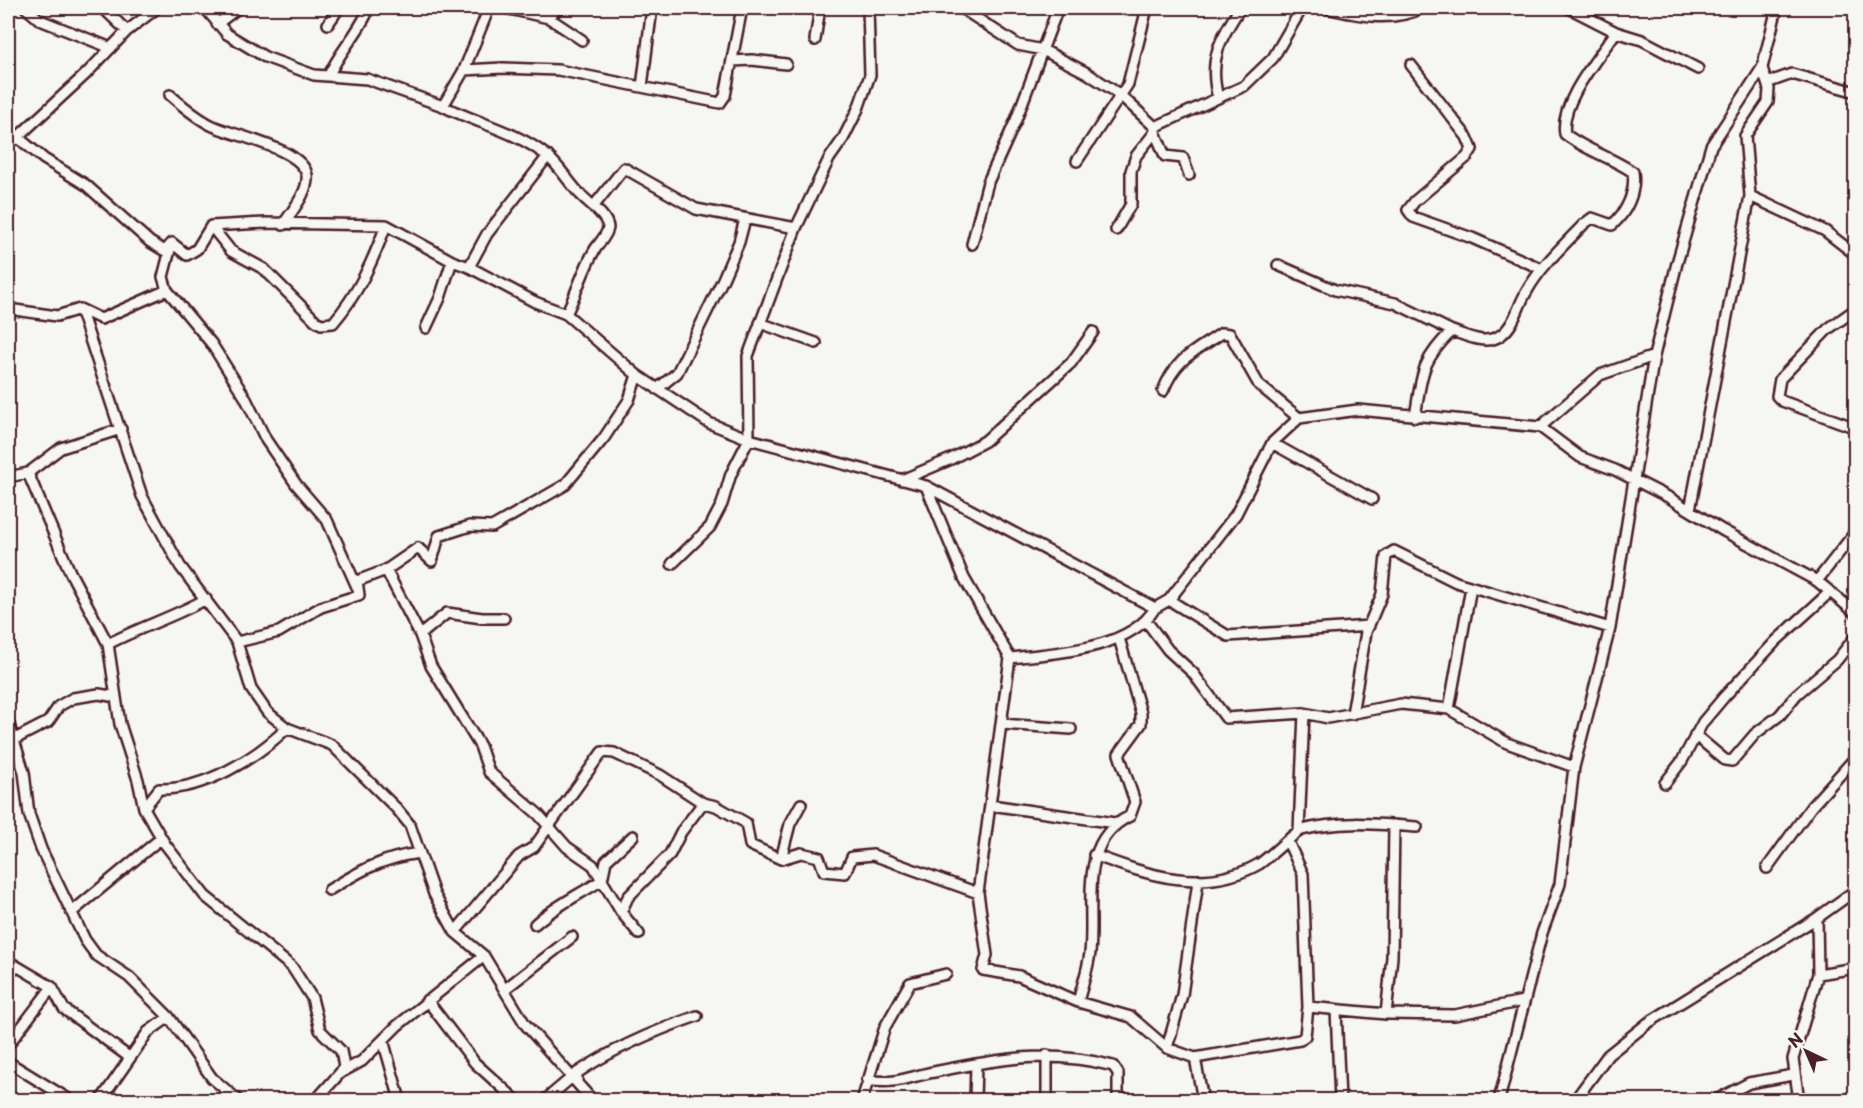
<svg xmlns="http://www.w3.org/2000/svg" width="1863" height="1108" font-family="'Playpen Sans',sans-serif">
	<rect width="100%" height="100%" fill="#f6f6f2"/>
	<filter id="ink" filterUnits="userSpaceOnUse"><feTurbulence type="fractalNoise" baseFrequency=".0167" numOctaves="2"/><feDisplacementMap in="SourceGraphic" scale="12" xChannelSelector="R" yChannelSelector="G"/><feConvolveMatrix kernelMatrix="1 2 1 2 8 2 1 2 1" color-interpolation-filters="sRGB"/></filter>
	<g filter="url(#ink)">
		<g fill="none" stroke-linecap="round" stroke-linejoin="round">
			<defs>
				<path id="minor" d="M26 8 40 20 111 48
					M103 8 127 31
					M205 8 227 34 265 57 314 75 367 79 443 106 464 70 489 8
					M505 8 549 18 558 8
					M961 8 1018 45 1043 50 1087 73 1119 94 1155 127 1244 86 1273 58 1302 8
					M1326 8C1356 15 1392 23 1422 8
					M1569 8 1616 32 1642 40 1698 69
					M549 18 582 40
					M217 24 238 8
					M328 24 339 8
					M815 40 820 8
					M732 61 752 60 786 64
					M1411 65 1467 137 1472 149 1467 157 1415 201 1408 210 1413 217 1472 238 1542 269
					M464 70 503 68 558 70 720 103 725 96 742 8
					M329 75C339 53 355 37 366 15
					M1767 83 1792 74 1856 92
					M642 87 652 8
					M170 95C183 106 195 117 211 125 233 136 302 148 307 175 309 192 291 212 283 225
					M1218 98C1208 59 1220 39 1240 8
					M443 106C476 123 516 131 546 155 561 167 569 184 582 196 590 204 608 217 608 228 607 235 600 242 596 248 583 268 577 293 566 314
					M1155 132 1165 156 1183 158 1189 175
					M12 136 20 135 86 74 127 31 157 8
					M8 137 21 140 44 159 86 185 150 242 165 251 172 243 187 255 197 249 211 226 265 223 386 225 452 261 469 267 535 302 566 314 637 375 709 423 749 439 926 486 1155 608 1169 600 1236 514 1272 443 1299 418 1358 410 1540 427 1580 457 1615 470 1670 498 1722 530 1817 581 1856 613
					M1077 161 1128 84 1147 8
					M1750 196 1825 231 1856 255
					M593 207 624 168 696 209 796 228
					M211 226 231 251 264 269 316 321 321 324 333 323C358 294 373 261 386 225
					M1116 230 1131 204V171L1136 156 1155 132V127
					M972 244 988 182 1016 120 1058 8
					M1278 265 1335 290 1395 303 1452 331
					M469 267 487 234 548 156
					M167 290 211 343 245 397 266 440 296 484 327 520 357 587
					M8 309 57 316 80 309 101 319 167 290 163 277 171 246
					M80 309 142 496 180 566 237 642 251 689 267 712 287 728 332 745 397 809 410 825 434 894 455 932 484 956 525 1024 592 1100
					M1856 309 1828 329 1780 379 1777 396 1782 401 1856 428
					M760 323 816 343
					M426 328 440 298 452 261
					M657 389 677 373 723 279 739 242 745 219
					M1163 391C1176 358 1194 352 1222 333L1230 334 1259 385 1299 418
					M1415 417C1422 375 1420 362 1452 331 1467 336 1486 346 1501 335 1515 325 1518 305 1527 291 1541 266 1564 245 1584 224L1592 218 1612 225C1627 212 1636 192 1633 172 1611 157 1585 150 1565 134 1559 103 1599 57 1616 32
					M1540 427 1600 375 1654 356
					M1272 443 1372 499
					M28 473 70 572 108 644 120 724 138 780 144 808 165 844 205 896 292 967 312 998 320 1030 341 1051 344 1067 340 1073
					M8 477 28 473 61 448 121 429
					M902 480 951 459 985 441 1071 363 1093 332
					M926 486 964 578 1010 658 978 893 987 955 983 970 1019 976 1078 1002 1131 1017 1167 1048 1195 1058 1203 1100
					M1690 510 1750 196 1745 136 1768 102 1769 89 1762 68
					M672 564 710 527 722 504 731 474 749 439 748 356 796 228 829 159 843 139 858 109 870 75 868 8
					M386 570 420 635 431 666 480 746 489 772 538 814 567 847 593 865 621 912 639 934
					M1817 581 1853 535 1856 527
					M1169 600 1228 636 1369 626
					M1147 622 1168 650 1193 673 1226 718 1304 713 1328 718 1401 704 1449 709 1507 743 1574 767
					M420 635 447 613 482 618H504
					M237 642 279 632 321 607 359 595 357 581 386 570 418 548 432 561 439 536 470 526 492 527 565 485 604 438 629 400 637 375
					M108 644C140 627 174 617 206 599
					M1010 658C1055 653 1130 650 1155 608
					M1449 709 1471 587
					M1352 714 1366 632 1382 594 1386 556 1394 551 1456 582 1610 628
					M8 721 24 772 29 814 41 849 85 940 96 955 129 977 169 1017 212 1078 238 1100
					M1002 724 1071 729
					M1695 735 1725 760 1732 761 1755 734 1780 715 1797 694 1837 660 1856 636
					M13 740 48 722 59 706 73 698 99 694 116 697
					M1665 783 1682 761 1703 722 1724 697 1776 641 1830 592
					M991 805 1115 823
					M144 808 159 789C204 790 255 759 287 728
					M1299 831 1304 713
					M1094 855C1147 875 1205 895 1259 864 1270 857 1293 833 1302 830 1341 820 1377 824 1417 827
					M781 859 790 824 801 804
					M1767 868 1811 807 1856 757
					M329 890C360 871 382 858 419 853
					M72 912 160 839 164 843
					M621 912 628 897 670 854 681 832 703 803
					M535 924C555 906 579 895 602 880L606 861 633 836
					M455 932 519 856 534 847 602 752 614 753 660 775 703 803 716 806 746 823 750 845 781 859 801 853 819 857 824 871 845 873 852 857 873 855 978 893
					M8 961 52 987 64 1009 129 1057
					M1818 974 1856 968
					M505 989 572 937
					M427 1000 475 1063 516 1100
					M1078 1002C1082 986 1088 969 1090 953 1095 905 1077 841 1130 816L1135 802 1119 754 1141 724V713L1119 638
					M1308 1007 1386 1014 1455 1015 1523 1001
					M1336 1010 1340 1100
					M1386 1014 1392 957 1394 825
					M383 1040 400 1100
					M8 1045 52 987
					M1167 1048 1182 995 1198 881
					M1195 1058 1300 1040 1305 1036 1308 1007 1303 874 1288 842
					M8 1062 70 1100
					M867 1080C897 1085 907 1077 934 1072 997 1059 1050 1049 1113 1066L1118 1073V1100
					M101 1100 148 1032 169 1017
					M316 1100 340 1073 362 1061 397 1026 484 956
					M545 1100 571 1078 577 1081V1073C614 1048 654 1031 697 1016
					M862 1100 885 1027 910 983 946 974
					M975 1100 976 1064
					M1047 1100V1055
					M1499 1100 1542 933 1560 884 1574 767 1610 628 1654 356 1677 263 1711 146 1762 68 1777 8
					M1575 1100 1608 1055 1648 1023 1817 918 1856 890
					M1716 1100 1749 1083 1793 1075
					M1799 1100 1793 1059 1818 974 1817 918"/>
			</defs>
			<use href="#minor" stroke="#4a1f2b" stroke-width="14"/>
			<use href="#minor" stroke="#f6f6f2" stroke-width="9"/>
		</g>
	</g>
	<rect width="1863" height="1108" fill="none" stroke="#f6f6f2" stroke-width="30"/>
	<rect x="15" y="15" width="1833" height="1078" fill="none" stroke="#4a1f2b" stroke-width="2" filter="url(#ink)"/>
	<g transform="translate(1806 1051) rotate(316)" stroke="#f6f6f2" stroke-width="4.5" paint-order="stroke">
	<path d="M0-4.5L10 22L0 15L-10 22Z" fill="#4a1f2b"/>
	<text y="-9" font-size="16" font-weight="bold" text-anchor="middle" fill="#4a1f2b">N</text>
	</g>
</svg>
